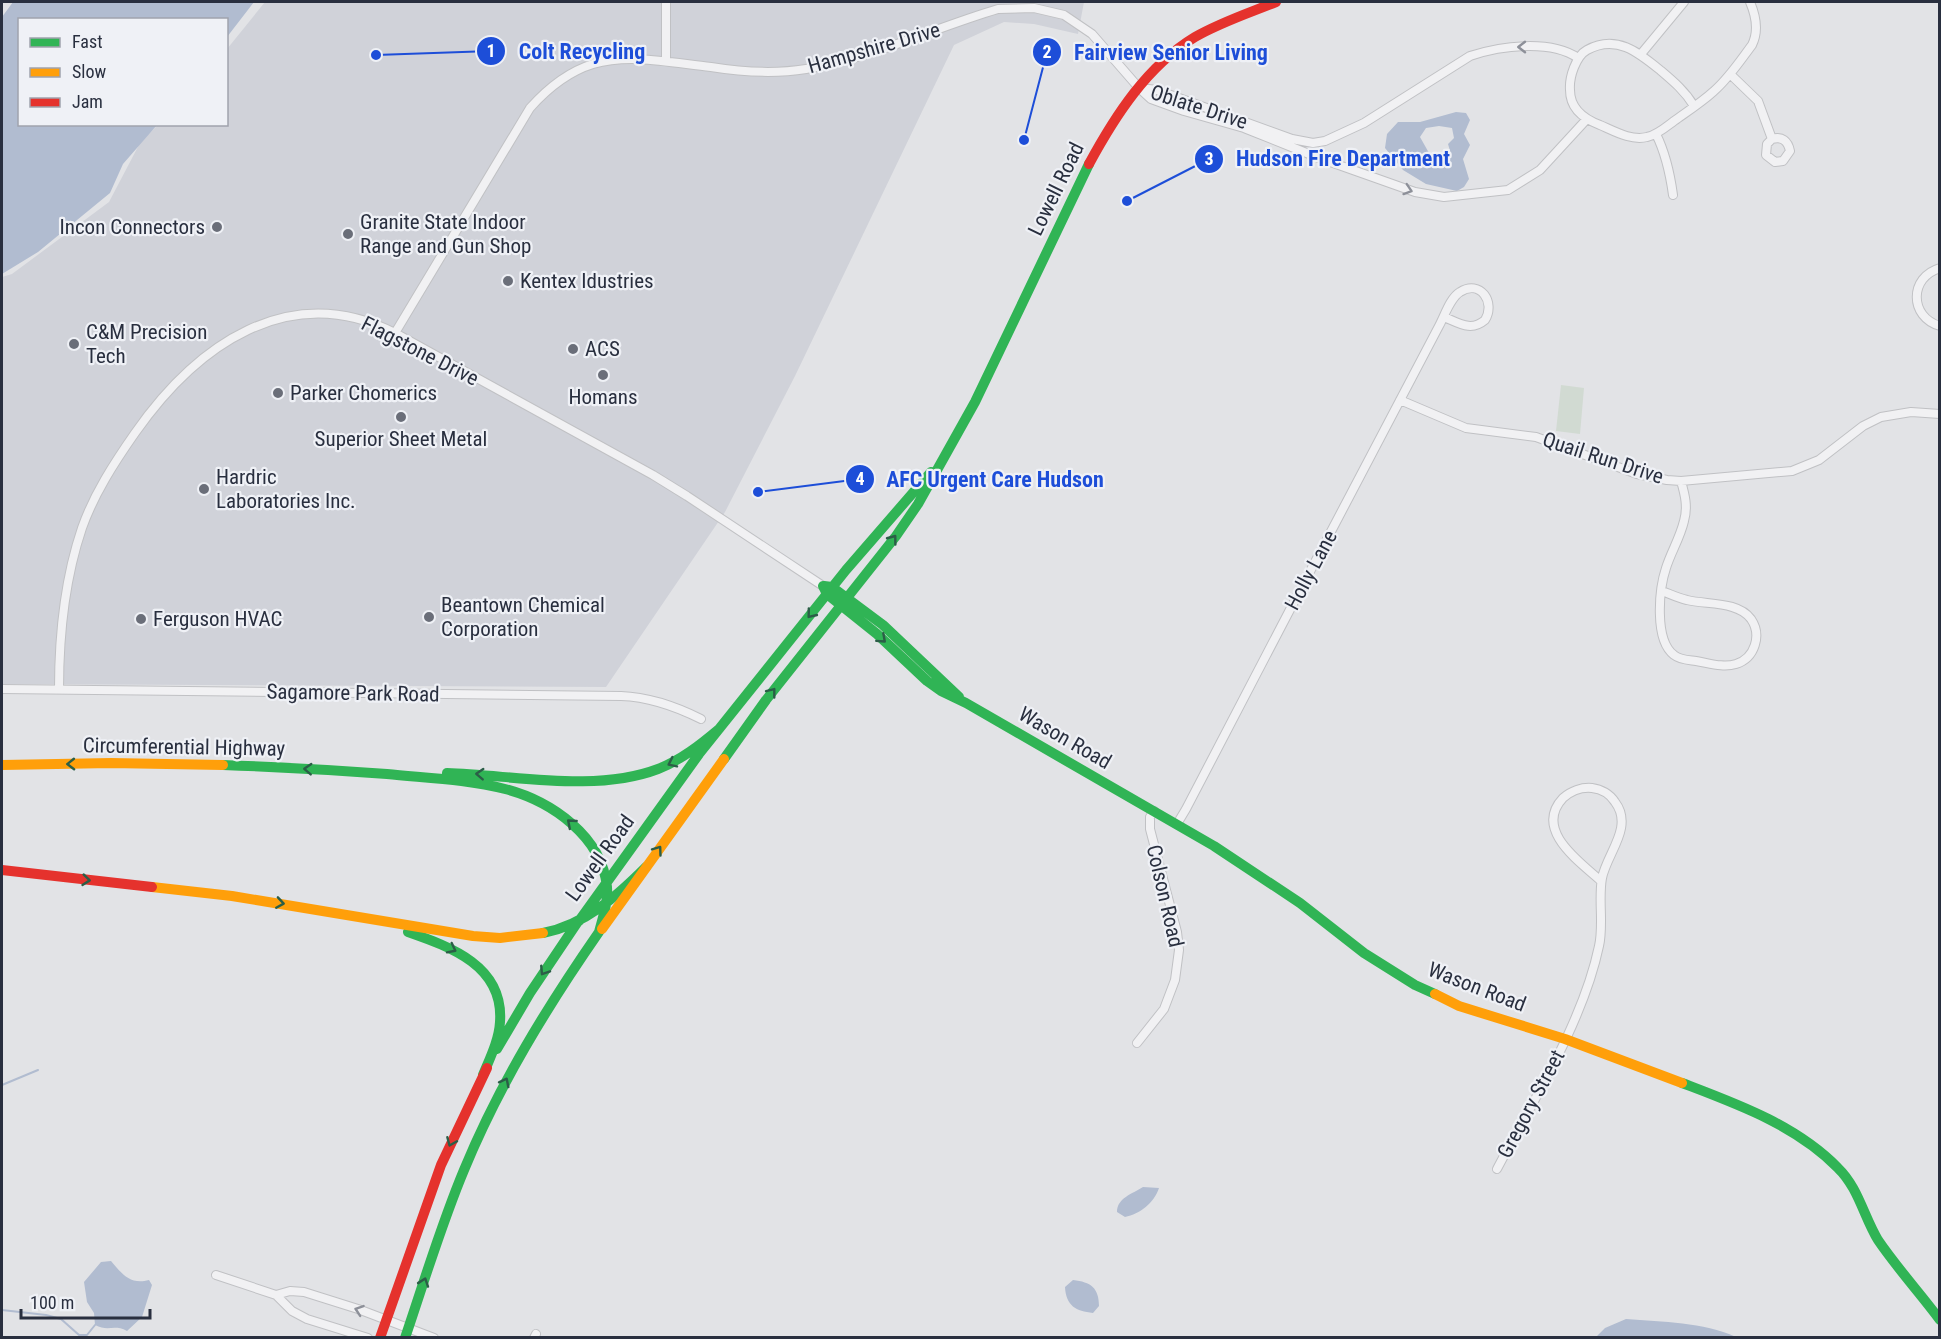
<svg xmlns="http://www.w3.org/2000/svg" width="1941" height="1339" font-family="'Roboto Condensed',sans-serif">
	<rect width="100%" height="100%" fill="#e2e3e6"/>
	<path fill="#d0d2d9" d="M265 2H1084L1078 34 1034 24 1004 22 954 45 795 376 725 512 606 687 2 684V277L12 274 109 202 141 141 158 125 226 124 227 49Z"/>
	<path fill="#d1dad2" d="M1561 385 1584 388 1580 434 1556 431Z"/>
	<path fill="#b1bcd0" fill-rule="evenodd" d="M13 2H254L227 37 226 20H20V124L157 125 123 164 110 193 38 252 2 274V17Z
		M1456 112 1466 113 1470 120 1464 134 1470 145 1463 159 1469 179 1464 187 1457 191 1426 184 1403 170 1385 148 1387 134 1398 122H1420ZM1439 126 1452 128 1454 138 1448 144 1451 154 1446 161 1429 153 1420 137 1426 128Z
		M1143 1187 1159 1188C1154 1203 1140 1214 1125 1217L1117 1212C1117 1198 1132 1194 1143 1187Z
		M111 1261C122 1274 130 1285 149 1280L152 1285 142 1317 127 1331C114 1324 108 1332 95 1325L94 1313 87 1302 84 1282 101 1262Z
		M1073 1280C1091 1282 1099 1288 1099 1306L1093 1313C1076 1311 1066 1306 1065 1287Z
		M1626 1319C1663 1322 1703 1322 1736 1337H1596L1605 1328Z"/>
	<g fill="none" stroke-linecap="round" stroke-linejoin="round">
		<path stroke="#b1bcd0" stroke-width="2" d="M2 1085 38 1070
			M2 1310 46 1315 61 1319 79 1335H87L95 1325"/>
		<defs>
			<path id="street" d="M1641 54 1684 2
				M666 61V2
				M1730 74 1758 101 1772 139 1767 144 1766 155 1775 162 1783 161 1790 151C1788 141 1782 136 1772 139
				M1140 88 1157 90 1292 139 1313 143 1325 141 1364 123 1470 56C1500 46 1550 39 1578 58
				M1694 106C1685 91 1673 81 1660 70 1638 52 1616 34 1587 50 1576 56 1569 77 1570 90 1570 109 1584 119 1600 125 1614 131 1631 141 1647 137 1657 135 1666 127 1674 121 1688 111 1702 102 1714 91 1729 78 1740 61 1752 45 1759 31 1756 16 1750 2
				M1656 134C1666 154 1670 173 1673 195
				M1940 268C1909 277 1909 317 1940 326
				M395 333 530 108C547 89 567 72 593 64 630 53 673 63 711 67 742 72 775 74 806 69 872 58 934 28 998 9L1034 8 1064 15 1092 34 1139 88 1151 99 1184 111 1244 128 1319 158 1415 192 1444 197 1508 190 1540 170 1586 120
				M1400 400 1466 428 1536 437 1637 474 1667 480 1681 481 1792 471 1819 460 1863 426 1881 417 1911 412 1940 414
				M1662 591C1670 594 1678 598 1687 600 1707 605 1738 601 1751 619 1762 635 1755 658 1736 664 1723 668 1709 663 1696 661 1689 660 1680 660 1674 655 1654 640 1659 589 1666 568 1671 552 1680 538 1684 521 1688 507 1685 495 1681 481
				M2 689 621 696C650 697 675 706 701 719
				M59 689C59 634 64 581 82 528 94 494 114 463 135 433 196 346 288 279 395 333L653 475 687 496 823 586
				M1177 824 1186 809C1270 648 1354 486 1439 326 1445 315 1450 298 1460 292 1480 279 1496 302 1485 320 1471 332 1459 323 1444 317
				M1137 1043 1164 1009 1175 980 1179 950 1177 932 1150 829V817L1154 811
				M1497 1169C1533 1101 1583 1022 1599 946 1604 924 1598 900 1602 878 1607 853 1634 827 1615 802 1610 794 1601 789 1592 788 1582 787 1571 791 1563 798 1533 830 1580 862 1601 881
				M216 1275 276 1295 292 1311 307 1319 368 1338
				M276 1295 290 1291 304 1292 358 1309 434 1338
				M534 1338 536 1334"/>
		</defs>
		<use href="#street" stroke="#c0c1c4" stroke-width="10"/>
		<use href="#street" stroke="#f1f1f3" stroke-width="8"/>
		<path stroke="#30b455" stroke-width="10" d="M823 586 827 594 877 634 927 681 941 691 966 703 1214 846 1300 903 1364 953 1415 985 1435 994
			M824 586 832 587 883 625 959 697
			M724 759 766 700 896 536 918 504 975 402 1089 164
			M223 765C278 767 333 770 387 774 426 778 467 779 505 789 551 801 602 836 607 887 608 903 603 917 599 932
			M447 773C513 775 595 793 658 769 681 760 700 745 719 729
			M579 921 699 754 846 570 931 472
			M408 932C451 947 504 966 500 1022 499 1040 490 1058 483 1075
			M543 933C585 925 617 896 646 867
			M497 1049 530 993 577 923
			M1682 1083C1737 1104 1796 1125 1838 1168 1858 1187 1864 1217 1878 1240 1897 1268 1920 1293 1940 1320
			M405 1338C424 1282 441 1225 464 1170 499 1085 547 1007 599 932"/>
		<path stroke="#ff9f0a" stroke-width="10" d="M2 765 111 763 223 765
			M152 887 232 896 473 936 500 938 543 933
			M602 929 724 759
			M1435 994 1459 1006 1565 1039 1682 1083"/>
		<path stroke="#e5322d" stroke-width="10" d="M1089 164C1115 116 1147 66 1195 37 1221 22 1249 13 1276 2
			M2 870 152 887
			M380 1338 441 1165 487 1068"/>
	</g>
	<defs><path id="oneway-chevron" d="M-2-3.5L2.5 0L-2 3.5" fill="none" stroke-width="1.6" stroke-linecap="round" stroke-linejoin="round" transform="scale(1.5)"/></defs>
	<g stroke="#8d9099">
		<use href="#oneway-chevron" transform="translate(1522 47) rotate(-180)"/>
		<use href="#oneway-chevron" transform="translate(1408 190) rotate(18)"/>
		<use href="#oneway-chevron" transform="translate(359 1310) rotate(-161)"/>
	</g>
	<g stroke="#2b5e47">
		<use href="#oneway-chevron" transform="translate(893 539) rotate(-53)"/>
		<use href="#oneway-chevron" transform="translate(811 614) rotate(129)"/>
		<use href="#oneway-chevron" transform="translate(882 639) rotate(42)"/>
		<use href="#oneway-chevron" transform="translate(772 692) rotate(-52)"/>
		<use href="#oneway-chevron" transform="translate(672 763) rotate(154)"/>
		<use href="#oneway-chevron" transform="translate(71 764) rotate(179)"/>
		<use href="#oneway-chevron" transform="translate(308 769) rotate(-177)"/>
		<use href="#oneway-chevron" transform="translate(480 774) rotate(-177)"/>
		<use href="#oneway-chevron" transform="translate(571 823) rotate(-139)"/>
		<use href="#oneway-chevron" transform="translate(658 850) rotate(-54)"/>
		<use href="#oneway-chevron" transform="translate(86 880) rotate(6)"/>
		<use href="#oneway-chevron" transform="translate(280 903) rotate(9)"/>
		<use href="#oneway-chevron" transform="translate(452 949) rotate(27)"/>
		<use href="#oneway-chevron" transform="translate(544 971) rotate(123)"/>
		<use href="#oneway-chevron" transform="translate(505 1082) rotate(-63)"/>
		<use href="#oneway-chevron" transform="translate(451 1142) rotate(113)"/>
		<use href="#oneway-chevron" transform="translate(424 1282) rotate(-71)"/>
	</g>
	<g fill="#6a6e79" stroke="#eff1f6" stroke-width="2">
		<circle cx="217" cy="227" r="6"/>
		<circle cx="348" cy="234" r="6"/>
		<circle cx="508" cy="281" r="6"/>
		<circle cx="74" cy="344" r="6"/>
		<circle cx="573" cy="349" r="6"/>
		<circle cx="603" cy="375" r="6"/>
		<circle cx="278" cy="393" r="6"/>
		<circle cx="401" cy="417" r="6"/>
		<circle cx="204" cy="489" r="6"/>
		<circle cx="429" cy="617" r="6"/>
		<circle cx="141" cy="619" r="6"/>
	</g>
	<g text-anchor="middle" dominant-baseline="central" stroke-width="4.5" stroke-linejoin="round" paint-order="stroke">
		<g font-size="21" fill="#292f3f" stroke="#eff1f6">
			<text transform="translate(874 48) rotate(-16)">Hampshire Drive</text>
			<text transform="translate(1199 107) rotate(18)">Oblate Drive</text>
			<text transform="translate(1056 189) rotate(-64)">Lowell Road</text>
			<text transform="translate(420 351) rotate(27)">Flagstone Drive</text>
			<text transform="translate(1603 458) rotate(18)">Quail Run Drive</text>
			<text transform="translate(1311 570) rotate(-62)">Holly Lane</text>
			<text transform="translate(353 693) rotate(1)">Sagamore Park Road</text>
			<text transform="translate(1065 738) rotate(30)">Wason Road</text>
			<text transform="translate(184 747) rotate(1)">Circumferential Highway</text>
			<text transform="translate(600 858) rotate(-54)">Lowell Road</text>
			<text transform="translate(1165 896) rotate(77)">Colson Road</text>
			<text transform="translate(1477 987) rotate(21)">Wason Road</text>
			<text transform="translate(1531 1104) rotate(-62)">Gregory Street</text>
		</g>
		<g font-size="21" fill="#292f3f" stroke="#eff1f6" text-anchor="start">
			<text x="360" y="222">Granite State Indoor<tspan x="360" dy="24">Range and Gun Shop</tspan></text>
			<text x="205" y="227" text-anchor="end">Incon Connectors</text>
			<text x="520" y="281">Kentex Idustries</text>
			<text x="86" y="332">C&amp;M Precision<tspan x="86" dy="24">Tech</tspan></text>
			<text x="585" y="349">ACS</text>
			<text x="290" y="393">Parker Chomerics</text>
			<text x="603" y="397" text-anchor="middle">Homans</text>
			<text x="401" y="439" text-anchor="middle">Superior Sheet Metal</text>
			<text x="216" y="477">Hardric<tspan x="216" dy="24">Laboratories Inc.</tspan></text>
			<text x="441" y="605">Beantown Chemical<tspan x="441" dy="24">Corporation</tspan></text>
			<text x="153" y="619">Ferguson HVAC</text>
		</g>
	</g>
	<path fill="none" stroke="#1d4ed8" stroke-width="2" d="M376 55L491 51M1024 140L1047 52M1127 201L1209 159M758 492L860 479"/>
	<g fill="#1d4ed8" stroke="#eff1f6" stroke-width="2">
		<circle cx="376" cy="55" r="6"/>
		<circle cx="1024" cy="140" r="6"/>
		<circle cx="1127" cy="201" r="6"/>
		<circle cx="758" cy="492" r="6"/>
		<circle cx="491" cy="51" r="15"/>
		<circle cx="1047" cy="52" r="15"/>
		<circle cx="1209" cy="159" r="15"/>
		<circle cx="860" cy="479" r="15"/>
	</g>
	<g font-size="18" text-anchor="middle" font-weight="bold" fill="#fff">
		<text x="491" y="57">1</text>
		<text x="1047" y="58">2</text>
		<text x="1209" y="165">3</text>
		<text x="860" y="485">4</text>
	</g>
	<g font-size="22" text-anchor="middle" font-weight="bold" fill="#1d4ed8" stroke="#eff1f6" stroke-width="4.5" stroke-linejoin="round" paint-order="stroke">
		<text x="582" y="59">Colt Recycling</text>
		<text x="1171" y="60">Fairview Senior Living</text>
		<text x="1343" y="166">Hudson Fire Department</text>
		<text x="995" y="487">AFC Urgent Care Hudson</text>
	</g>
	<rect width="1941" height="1339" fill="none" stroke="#292f3f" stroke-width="6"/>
	<rect x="18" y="18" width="210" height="108" fill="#eff1f6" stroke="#a0a3ad" stroke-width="1.5"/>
	<rect x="30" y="38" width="30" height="9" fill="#30b455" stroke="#a0a3ad" stroke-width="1.5"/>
	<text x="72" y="48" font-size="18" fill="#292f3f">Fast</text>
	<rect x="30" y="68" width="30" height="9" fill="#ff9f0a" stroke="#a0a3ad" stroke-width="1.5"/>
	<text x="72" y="78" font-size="18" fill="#292f3f">Slow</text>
	<rect x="30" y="98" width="30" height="9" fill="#e5322d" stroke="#a0a3ad" stroke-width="1.5"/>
	<text x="72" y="108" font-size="18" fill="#292f3f">Jam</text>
	<path d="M21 1309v9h129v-9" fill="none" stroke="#292f3f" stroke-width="3"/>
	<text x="30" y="1309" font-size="18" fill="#292f3f" stroke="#eff1f6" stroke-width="4.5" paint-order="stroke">100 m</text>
</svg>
